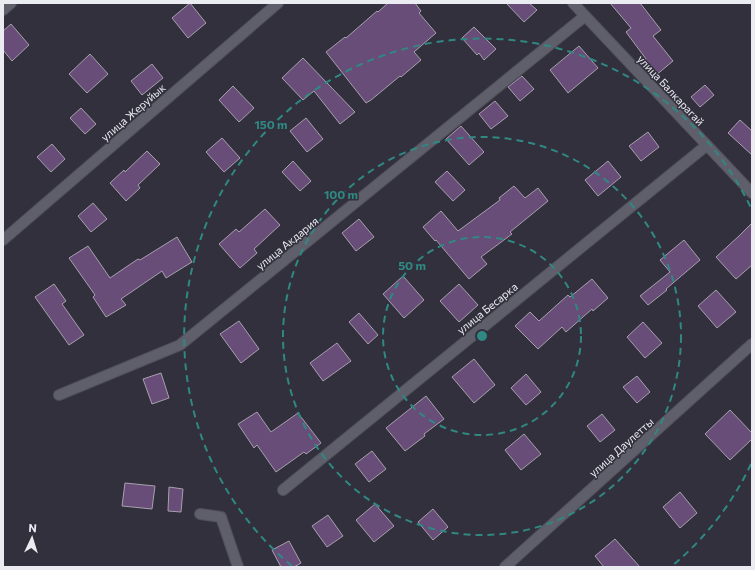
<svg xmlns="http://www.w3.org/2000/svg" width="755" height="570" font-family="Commissioner,sans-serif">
	<rect width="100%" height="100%" fill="#31303c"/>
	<path fill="#674d78" stroke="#a7a0ad" d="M190 3 206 23 188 38 172 18Z
		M388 3H415L421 11 419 13 436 33 414 52 421 60 401 77 400 76 371 100 366 103 326 52 345 37 346 38 377 11 378 12Z
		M506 3H529L537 10 524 22Z
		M610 3H640L661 30 653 36 673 61 655 76 643 61 646 59 626 32 631 28Z
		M11 24 29 45 12 61 3 50V31Z
		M474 27 496 49 484 60 479 53 477 55 462 38Z
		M579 46 598 68 568 93 550 70Z
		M90 54 108 74 87 93 69 74Z
		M303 58 355 112 340 124 314 91 303 100 282 78Z
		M152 64 163 78 142 95 131 81Z
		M522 76 534 89 520 101 508 87Z
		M705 85 714 95 700 107 691 97Z
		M233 86 254 108 239 122 219 100Z
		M495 101 508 116 491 129 479 114Z
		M81 108 96 124 85 134 70 118Z
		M306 118 323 139 307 152 290 131Z
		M740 120 752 131V155L728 133Z
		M461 126 484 152 469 165 446 139Z
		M648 132 659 147 641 161 629 146Z
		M222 138 240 158 224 172 206 152Z
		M52 144 65 159 51 172 37 157Z
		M147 151 160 164 138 185 140 188 126 201 110 183 124 170 125 172Z
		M293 161 311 181 300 191 282 172Z
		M608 161 621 177 598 196 585 180Z
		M447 171 465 190 453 201 435 182Z
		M514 186 525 198 538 188 548 201 510 232 512 234 481 257 487 264 469 279 436 240 435 241 423 227 441 211 458 231 500 200 499 198Z
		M93 203 107 219 91 232 78 216Z
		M265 209 280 225 254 249 257 253 240 268 219 244 236 229 239 232Z
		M359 219 374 237 356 251 342 233Z
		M752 223V265L736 279 716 257 739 236Z
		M177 237 192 262 166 278 162 271 121 299 126 305 106 317 93 297 95 295 69 258 88 246 110 278 138 259 140 260Z
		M684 240 700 260 666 289 667 290 648 305 640 296 670 272 660 260Z
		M403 276 424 300 404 318 383 294Z
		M592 279 608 298 593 311 592 309 566 332 562 327 538 349 515 326 530 312 539 321 568 295 570 297Z
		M54 284 66 301 62 304 84 335 69 345 35 297Z
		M459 284 478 305 459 322 440 301Z
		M716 290 736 312 717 328 698 306Z
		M359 313 378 335 368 344 349 322Z
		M239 321 259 349 241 363 220 334Z
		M643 322 662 343 645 358 627 337Z
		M337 343 351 361 323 381 310 363Z
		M474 359 495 385 474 403 452 377Z
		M161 373 169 398 152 404 143 379Z
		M526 374 541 392 526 405 511 388Z
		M637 376 650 392 637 403 623 387Z
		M426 396 444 419 424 434 425 436 405 451 386 428Z
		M730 410 752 433V439L730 460 705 434Z
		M257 412 271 432 298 413 321 443 306 454 304 452 276 472 257 445 254 448 238 424Z
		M602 414 615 430 600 442 587 426Z
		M524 434 541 454 521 470 505 450Z
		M372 451 386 469 369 482 355 464Z
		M125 483 155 486 152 509 122 506Z
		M169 487 183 489 181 512 168 511Z
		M680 492 697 513 680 528 663 507Z
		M375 504 394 526 374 542 356 520Z
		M433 509 448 527 433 540 418 522Z
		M328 515 343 536 327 547 312 526Z
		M615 539 640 567H604L595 556Z
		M289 541 301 563 294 567H281L272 550Z"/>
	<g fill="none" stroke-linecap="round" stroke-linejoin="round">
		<defs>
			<path id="street" d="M573 3 752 193
				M3 10 11 3
				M3 240 278 3
				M59 395 180 345 585 16
				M283 490 707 145
				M200 514 221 517 238 567
				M505 567 752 344"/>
		</defs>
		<use href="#street" stroke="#504f59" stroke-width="12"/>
		<use href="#street" stroke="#5f5f6c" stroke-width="10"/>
	</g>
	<g fill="none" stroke="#308882" stroke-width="2" stroke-dasharray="7 5">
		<circle cx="482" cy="336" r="99"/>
		<circle cx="482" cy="336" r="199"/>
		<path d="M751 464A298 298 0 0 1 672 566M292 566A298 298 0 1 1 751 208"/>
	</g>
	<g text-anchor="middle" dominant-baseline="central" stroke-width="3" stroke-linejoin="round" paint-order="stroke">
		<g font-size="11" fill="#ebebf2" stroke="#31303c">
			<text transform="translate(671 90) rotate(47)">улица Балкарагай</text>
			<text transform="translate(133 112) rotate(-41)">улица Жеруйык</text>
			<text transform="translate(287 243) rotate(-39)">улица Акдария</text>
			<text transform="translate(487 308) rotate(-39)">улица Бесарка</text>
			<text transform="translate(621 447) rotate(-42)">улица Даулетты</text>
		</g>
	</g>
	<circle cx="482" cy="336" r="6" fill="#308882" stroke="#31303c" stroke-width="2"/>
	<g font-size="12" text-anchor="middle" font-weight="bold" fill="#308882" stroke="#31303c" stroke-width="3" stroke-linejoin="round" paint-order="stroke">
		<text x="271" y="129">150 m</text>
		<text x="341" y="199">100 m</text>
		<text x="412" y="270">50 m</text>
	</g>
	<rect width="755" height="570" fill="none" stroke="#ebebf2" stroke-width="8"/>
	<g transform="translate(32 538) rotate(4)" stroke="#31303c" stroke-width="3" paint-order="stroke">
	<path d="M0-3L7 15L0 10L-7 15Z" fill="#ebebf2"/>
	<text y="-6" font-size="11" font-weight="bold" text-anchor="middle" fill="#ebebf2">N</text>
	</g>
</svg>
